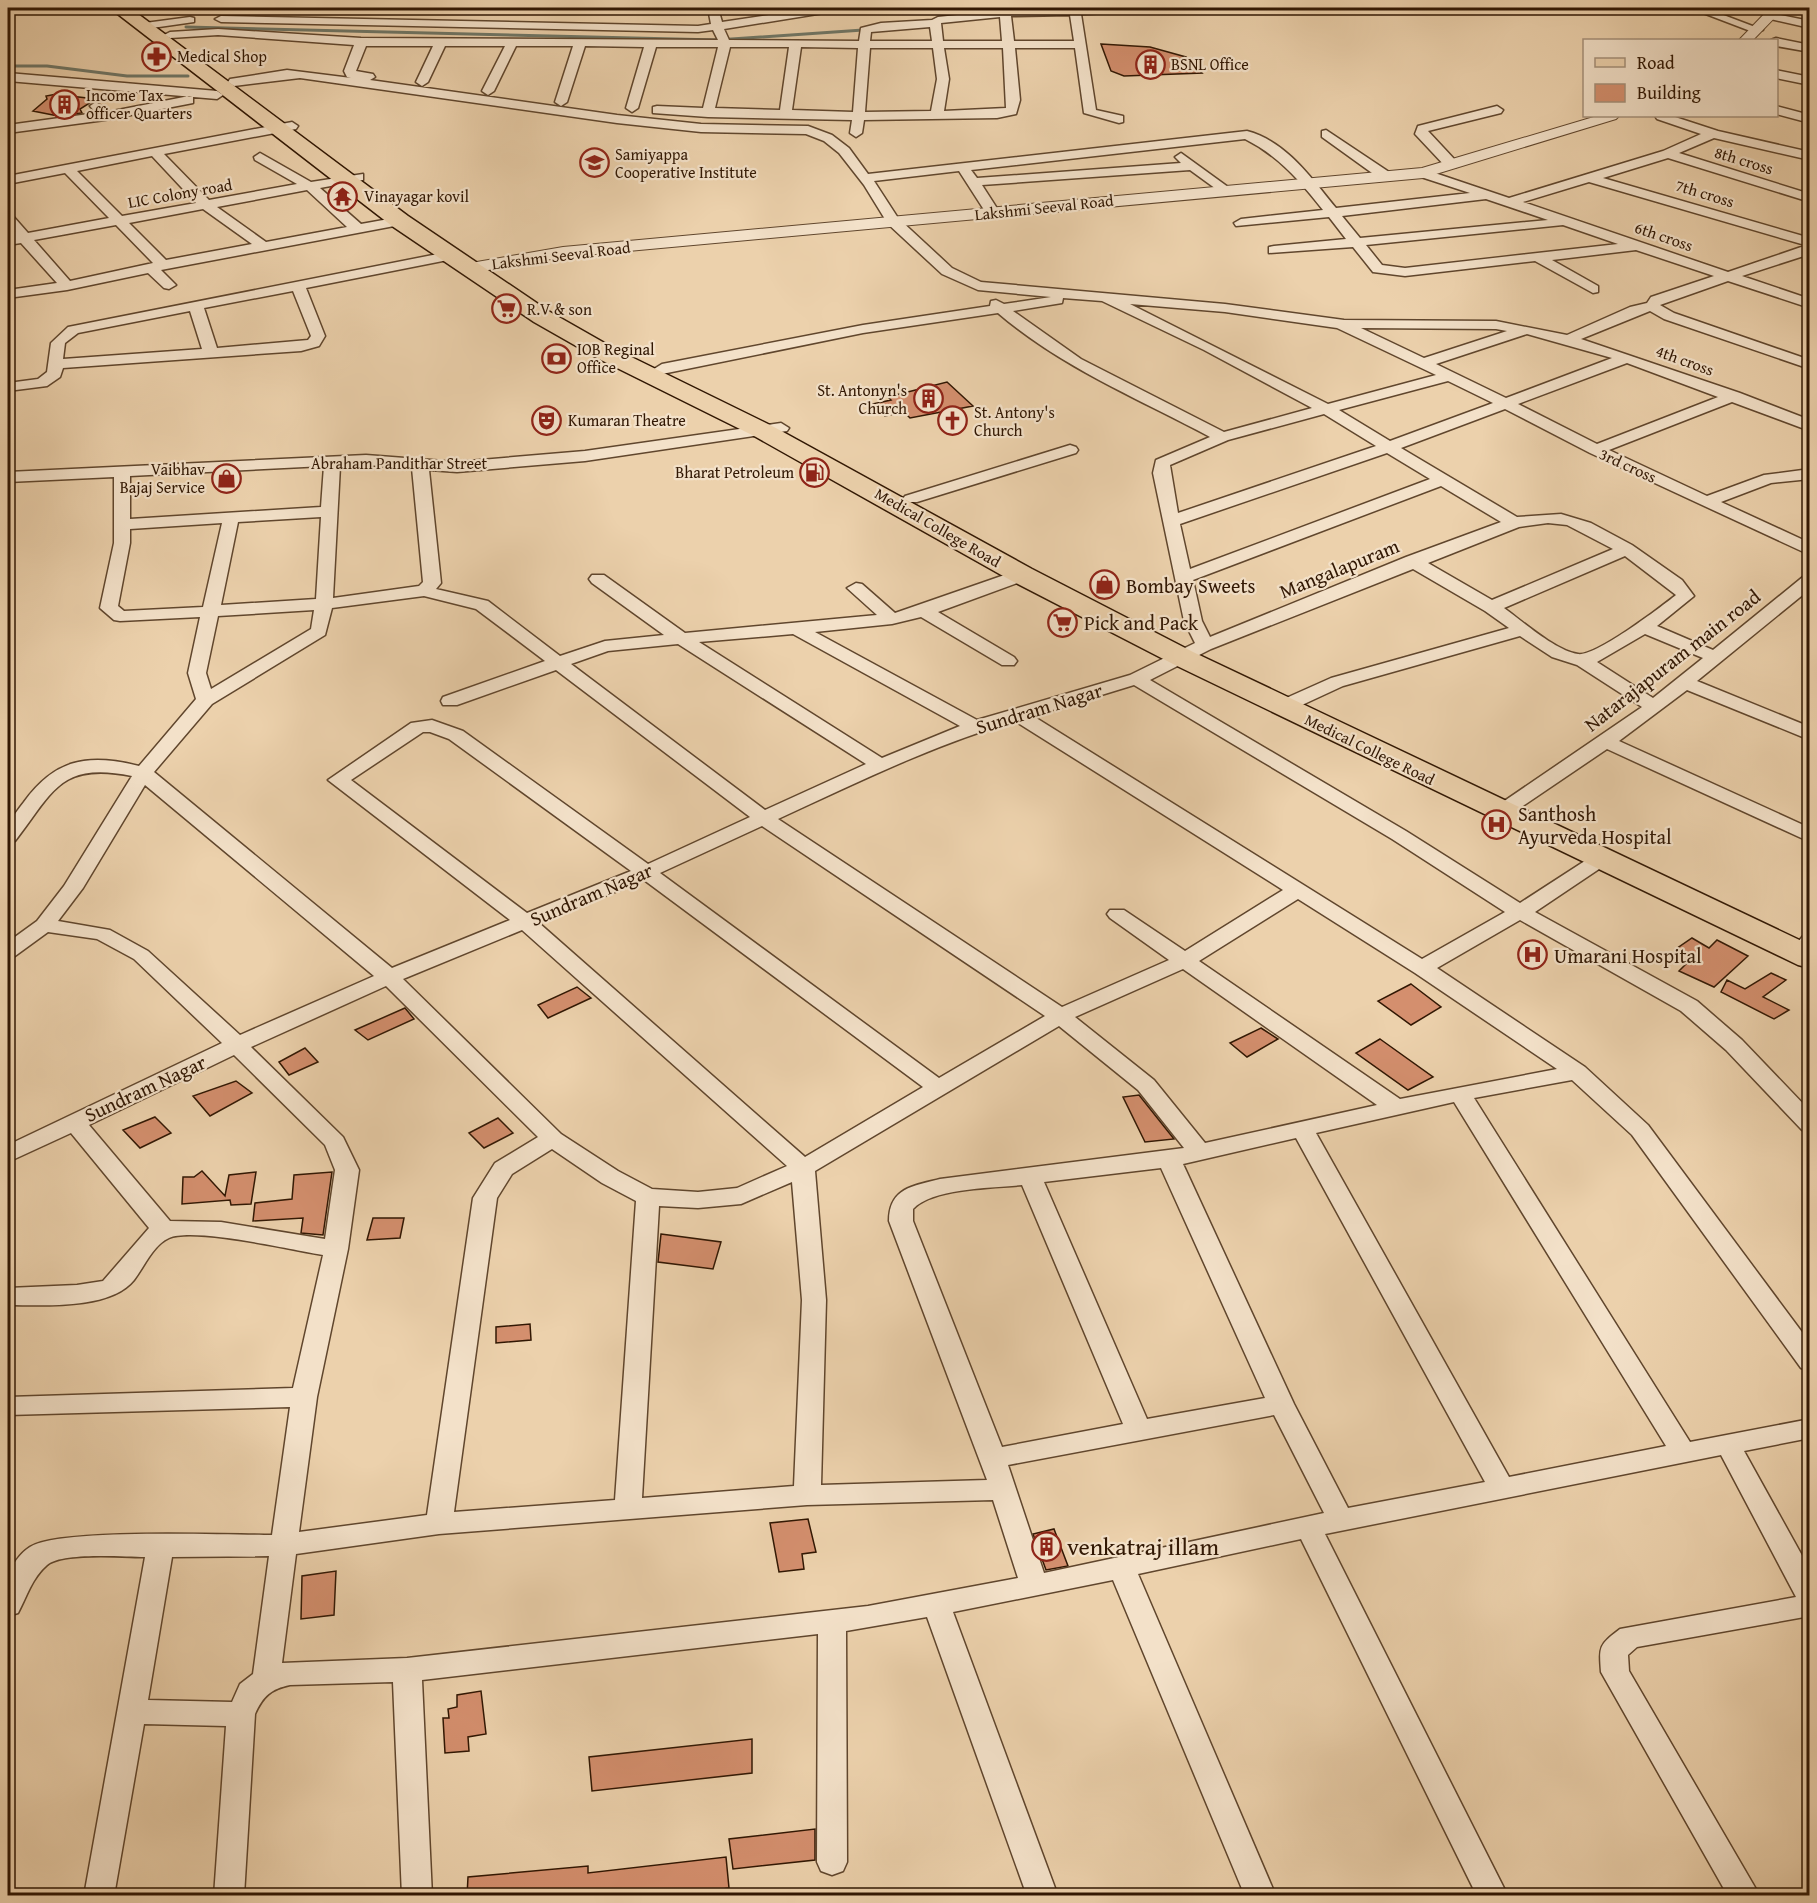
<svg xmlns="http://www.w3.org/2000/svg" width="1817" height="1903" font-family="'Gentium Book Plus',serif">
	<rect width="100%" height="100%" fill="#ecd1ac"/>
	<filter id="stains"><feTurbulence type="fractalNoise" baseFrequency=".00333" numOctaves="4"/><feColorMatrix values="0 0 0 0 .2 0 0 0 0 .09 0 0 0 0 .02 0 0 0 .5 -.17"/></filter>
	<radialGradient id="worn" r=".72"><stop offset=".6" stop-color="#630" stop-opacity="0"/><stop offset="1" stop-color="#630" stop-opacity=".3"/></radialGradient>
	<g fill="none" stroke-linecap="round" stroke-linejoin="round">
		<path stroke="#6f7767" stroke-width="3" d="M186 27 717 40 863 30
			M8 66H47L127 76H188"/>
	</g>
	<path fill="#d48f6e" stroke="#311703" stroke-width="1.5" d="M1101 44 1150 47 1186 57 1202 73 1124 76 1111 71Z
		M67 92 70 96 96 99 80 109 82 113 58 116 33 111 47 99 46 96Z
		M947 382 973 406 910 418 904 412 885 416 873 404 891 400 888 397Z
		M1692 938 1709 948 1717 940 1748 956 1714 987 1679 971 1693 957 1676 949Z
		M1771 973 1786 980 1763 997 1789 1010 1774 1019 1721 992 1727 980 1745 989Z
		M1411 984 1441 1007 1411 1025 1378 1001Z
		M577 987 591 998 548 1018 538 1005Z
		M405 1008 414 1019 368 1040 355 1030Z
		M1261 1028 1278 1039 1247 1057 1230 1043Z
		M1380 1039 1433 1077 1408 1090 1356 1053Z
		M305 1048 318 1062 289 1075 279 1062Z
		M236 1081 252 1093 210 1116 193 1096Z
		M1139 1095 1174 1139 1145 1142 1123 1097Z
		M155 1117 171 1133 140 1148 123 1130Z
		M498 1118 513 1133 484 1148 469 1133Z
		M202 1171 225 1196 229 1175 256 1172 251 1204 231 1205 230 1200 182 1204 183 1177H194Z
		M332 1172 323 1235 301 1233 303 1218 253 1221 255 1203 292 1199 294 1175Z
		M373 1218H404L400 1238 367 1240Z
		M661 1234 721 1242 713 1269 658 1262Z
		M530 1324 531 1340 496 1343V1327Z
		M808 1519 816 1552 802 1554 804 1569 779 1572 770 1523Z
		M1054 1529 1068 1566 1046 1570 1033 1534Z
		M336 1571 334 1615 301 1619 302 1576Z
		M481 1691 486 1734 468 1737 469 1751 445 1753 443 1718H449L448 1709 457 1707V1695Z
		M752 1739V1773L592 1791 589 1757Z
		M815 1829V1860L733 1869 729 1839Z
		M726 1857 729 1888 677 1896H467L468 1877 588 1866V1873Z"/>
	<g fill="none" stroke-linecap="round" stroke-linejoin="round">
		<defs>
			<path id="minor" d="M708 8H718L722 22 817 8H841L836 11 724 29 729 40 859 41 861 28 881 23 932 20 938 17 1005 10 1184 8 1178 11 1081 14 1096 110 1123 116V122L1119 123 1084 113 1075 48H1015L1020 100 1016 114 997 118 864 120 862 133 856 137 850 133 852 120 708 117 653 113V107L657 106 703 108 718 47H656L638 108 632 112 626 108 644 47 585 46 567 102 561 106 555 102 573 46H516L494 91 488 95 482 91 505 46H445L428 82 422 86 416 82 433 46H366L356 71 373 74 375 77 370 80 617 115 701 124 808 126 832 135 849 148 868 174 1247 131C1286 141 1312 179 1336 208L1470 193 1418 176 1416 173 1423 169 1509 198 1663 151 1701 134 1657 119 1655 116H1672L1718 131 1810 152V160L1714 138 1679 153 1810 194V202L1668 158 1603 178 1810 238V254L1742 276 1810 299V308L1728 281 1660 305 1674 313 1810 360V369L1664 319 1650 311 1581 339 1740 393 1810 420V431L1732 402 1609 450 1707 496 1764 475 1810 469V479L1771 483 1721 502 1810 543V555L1590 453 1505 409 1401 448 1517 517 1561 514 1591 523 1632 545 1682 580 1694 596 1657 626 1713 650 1804 576 1810 575V589L1697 681 1810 727V740L1687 690 1619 741 1810 828V842L1607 749 1508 816H1494L1491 812 1494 808 1642 707 1577 665 1552 657 1520 636 1343 686 1289 711H1275L1273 707 1275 703 1331 678 1509 628 1485 611 1413 569 1211 649 1150 680 1406 831 1520 903 1594 855H1608L1611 859 1608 863 1535 912 1697 1001 1742 1040 1810 1111V1132L1802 1130 1726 1050 1681 1011 1520 920 1437 968 1585 1067 1648 1125 1810 1343V1371L1801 1368 1632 1135 1572 1080 1474 1098 1690 1442 1810 1419V1438L1744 1451 1810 1570V1616L1637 1647 1628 1655 1629 1671 1760 1896H1728L1601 1672C1599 1646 1599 1645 1620 1629L1796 1597 1721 1455 1325 1534 1508 1896H1477L1301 1539 1138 1574 1276 1896H1245L1113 1580 953 1612 1058 1896H1027L927 1617 846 1631 847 1862 843 1871 832 1875 821 1871 817 1862 818 1634 422 1680 432 1896H402L393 1682 290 1685C271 1689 263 1696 255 1714L244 1896H214L226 1726 144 1724 114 1896H84L145 1557C124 1557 62 1552 47 1565 32 1578 27 1596 18 1613L8 1616C5 1590 6 1563 30 1547 58 1528 229 1535 272 1535L290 1407 8 1415V1397L293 1388 323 1255C292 1250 194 1227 169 1238 153 1245 144 1267 134 1280 110 1310 43 1305 8 1305V1288L77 1285 103 1281 149 1228 71 1133 8 1162V1145L222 1043 134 959 97 939 48 932 15 956 8 958V942L37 921 64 886 132 776C60 761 53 792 15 841L8 843C6 825 13 816 24 802 55 759 88 753 139 766L196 699 188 673 200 617 120 621 114 620 100 608 114 543V477L8 482V472L366 455 457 462 585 451 781 423 789 428 787 431 585 461 457 472 429 470 441 583 436 589 488 601 560 656 605 641 664 635 592 583 589 579 592 575H604L685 633 877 615 847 588 856 583 862 584 895 613 1016 571H1028L1031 575 1028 579 938 612 1014 657 1017 661 1014 665H1002L921 617 892 624 815 632 977 720 1130 675 1195 643 1184 621 1153 473 1156 460 1210 437C1137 398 1061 367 998 313L863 333 662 374 657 372 654 369 662 364 863 325 990 306 991 301 996 300 1004 304 1051 297 978 290 942 274 888 224 864 185 839 153 824 141 806 134 701 132 617 123 300 78 234 86 228 82 230 79 287 70 351 78 347 77 344 71 354 45 218 35 170 38 164 35 170 32 218 29 361 38 718 40 713 30 698 32 221 22 215 19 221 16 698 26 711 24ZM1070 15 1074 41H1014L1011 16ZM1000 17 1002 41H943L941 23ZM930 27 932 41H870L871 32ZM730 47H789L780 110 715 108ZM801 47 858 48 853 112 792 110ZM870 48H933L937 79 931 111 865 112ZM944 48H1003L1006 108 944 111 949 79ZM1245 139C1279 156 1300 181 1323 210L1241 219 1234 223 1236 226 1329 217 1346 239 1274 246 1269 247V253L1353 247 1373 272 1405 276 1535 261 1593 293 1598 292V286L1552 260 1636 250 1714 276 1651 297 1647 303 1630 307 1567 335 1496 321 1344 320 1225 304 981 282 952 268 898 218 874 181 959 171 988 216 993 217 1000 213 982 185 1190 170 1223 194 1228 193V187L1181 153 1175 157 1181 163 977 178 971 170ZM1589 182 1805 245H1807L1728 272 1523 202ZM1486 199 1548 220 1360 238 1342 216ZM1563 225 1618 244 1405 268 1382 265 1366 245ZM1063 298 1102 301 1204 350 1312 408 1224 432 1081 359 1013 311 1062 303ZM1130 304 1225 312 1337 328 1436 375 1328 404ZM1361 328 1496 329 1507 331 1424 358ZM1527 334 1612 358 1506 398 1436 364ZM1627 363 1718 397 1597 444 1518 404ZM1448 381 1493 403 1390 441 1339 410ZM1324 414 1376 446 1178 513 1170 465 1228 440ZM1387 453 1430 479 1190 569 1180 524ZM366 465 412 468 423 582 419 586 333 598 340 466ZM324 466 321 507 130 519V476ZM1441 486 1501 522 1406 557 1210 637 1202 621 1193 580ZM321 517 316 599 221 605 238 522ZM222 523 203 607 124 611 118 606 130 543V529ZM1548 523 1567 525 1613 549 1492 600 1428 563 1519 527ZM1625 556 1676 595C1661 607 1595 657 1578 654 1556 651 1522 621 1504 608ZM424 596 476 609 545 661 443 697 441 701 443 705H457L556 670 750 817 648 864 463 731 432 720 411 723 328 780 510 920 392 968 154 772 212 704 325 635 332 608ZM314 610 311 629 211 689 206 673 218 616ZM793 634 960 726 882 758 699 642ZM1645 634 1703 658 1653 698 1597 662ZM678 644 866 764 765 810 571 664 608 651ZM1134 685 1392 839 1505 912 1422 959 1033 716ZM1015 721 1283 890 1185 951 1124 910H1110L1107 914 1110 918 1169 960 1062 1007 778 819C856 783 933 745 1015 721ZM423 732H430L449 739 631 871 527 913 351 780ZM145 785 374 976 240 1035 148 951 110 930 58 921 83 888ZM762 826 1045 1016 939 1078 660 873ZM644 880 923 1087 805 1157 539 923ZM1298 899 1415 973 1557 1069 1400 1099 1199 961ZM522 930 787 1166 737 1188 698 1192 652 1189 618 1171 561 1134 403 979ZM1183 969 1377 1105 1205 1143 1154 1080 1075 1017ZM386 986 538 1137 495 1163 473 1198 427 1515 299 1532 317 1397 348 1249 359 1170 343 1137 251 1047ZM1059 1026 1138 1090 1184 1148 940 1179C913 1186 889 1188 889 1221L987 1480 821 1485 826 1300 815 1171ZM234 1055 325 1145 335 1170 325 1239 221 1222 170 1221 89 1125ZM1454 1102 1666 1446 1509 1477 1316 1133ZM1296 1138 1485 1482 1348 1508 1294 1404 1183 1164ZM552 1149 602 1183 636 1201 615 1500 454 1512 497 1198 512 1174ZM1161 1168 1265 1398 1147 1419 1044 1182ZM792 1182 802 1300 794 1486 642 1498 659 1206 698 1208 741 1204ZM1022 1185 1123 1424 1002 1447 913 1221V1209C932 1188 993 1188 1022 1185ZM1274 1415 1324 1513 1044 1573 1008 1465ZM993 1500 1018 1578 868 1606 407 1658 282 1663 296 1554 439 1534 807 1505ZM269 1556 253 1674 240 1684 232 1702 148 1700 172 1557Z
				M1690 8H1705L1763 30 1753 32Z
				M1770 13 1810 21V28L1766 18 1764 16Z
				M190 17 194 18V22L145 29 139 26 145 23Z
				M1776 38 1810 45V52L1776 46V40H1771Z
				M1776 70 1810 77V85L1776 78Z
				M8 73 217 91 223 95 217 99 8 81Z
				M189 96 193 97V103L105 120 8 133V125L96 113 90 106 96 102 108 112Z
				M1497 106 1503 110 1501 113 1428 131 1456 161V167H1446L1415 134 1418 126Z
				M1776 106 1810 115V123L1776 114Z
				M292 122 298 126 296 129 164 154 209 200 297 184 255 160 254 157 260 153 311 182 363 174V180L320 188 361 224 400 217 405 218V224L161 270 176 285 169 289 164 288 148 273 67 290 8 298V290L57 283 21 243 8 245V237L15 236 8 227V215L13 216 28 233 109 218 65 173 8 184V176ZM152 156 196 203 122 216 77 171ZM307 190 347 227 266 242 217 207ZM203 209 252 244 166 260 129 223ZM116 225 153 263 70 281 34 240Z
				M1326 130 1389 172V178H1379L1322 137V131Z
				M453 251 458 252V258L306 288 325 336 319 346 301 351 63 368 60 377 47 386 8 391V383L38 379 47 372 51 343 68 327ZM293 291 311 336 308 340 217 348 204 308ZM190 311 202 349 63 359 65 343 78 333Z
				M1070 445 1076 447 1078 450 1076 453 917 502H905L903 499 905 496Z
				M1810 934V948L1801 946 1798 942 1803 936Z"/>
			<path id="tertiary" d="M1770 8H1784L1753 40H1739Z
				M1597 116H1619L1616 119 1423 178 563 257 471 273 462 268 465 264 563 247 1422 168Z"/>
			<path id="primary" d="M110 8H130L408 216 550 312 615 349 774 427 1032 569 1193 652 1810 945V968L1798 965 1173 664 1012 581 756 437 599 359 534 322 392 226Z"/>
		</defs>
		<use href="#minor" stroke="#60462d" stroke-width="3"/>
		<use href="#tertiary" stroke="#60462d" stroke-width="2"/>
		<use href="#primary" stroke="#311703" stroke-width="3"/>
		<use href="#minor" fill="#f3e1c9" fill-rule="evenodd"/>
		<use href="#tertiary" fill="#f3e1c9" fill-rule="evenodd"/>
		<use href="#primary" fill="#ecd1ac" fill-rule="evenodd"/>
	</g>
	<defs>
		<symbol id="pharmacy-ring" viewBox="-11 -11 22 22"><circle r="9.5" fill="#f3e1c9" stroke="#8f2418" stroke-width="1.5"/><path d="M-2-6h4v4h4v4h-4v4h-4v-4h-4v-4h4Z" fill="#8f2418"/></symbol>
		<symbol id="building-ring" viewBox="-11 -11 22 22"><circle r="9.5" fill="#f3e1c9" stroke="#8f2418" stroke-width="1.5"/><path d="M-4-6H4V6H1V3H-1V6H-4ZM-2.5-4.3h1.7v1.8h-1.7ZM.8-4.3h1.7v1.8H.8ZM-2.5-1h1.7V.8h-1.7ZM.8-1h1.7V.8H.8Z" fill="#8f2418"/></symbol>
		<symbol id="university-ring" viewBox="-11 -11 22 22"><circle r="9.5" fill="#f3e1c9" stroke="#8f2418" stroke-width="1.5"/><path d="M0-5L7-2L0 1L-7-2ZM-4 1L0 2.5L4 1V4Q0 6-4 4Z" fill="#8f2418"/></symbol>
		<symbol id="temple-ring" viewBox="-11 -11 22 22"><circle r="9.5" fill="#f3e1c9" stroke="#8f2418" stroke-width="1.5"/><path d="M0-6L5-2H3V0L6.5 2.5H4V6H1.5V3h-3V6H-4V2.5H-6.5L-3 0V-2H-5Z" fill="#8f2418"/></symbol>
		<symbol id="supermarket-ring" viewBox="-11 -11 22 22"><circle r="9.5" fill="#f3e1c9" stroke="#8f2418" stroke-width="1.5"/><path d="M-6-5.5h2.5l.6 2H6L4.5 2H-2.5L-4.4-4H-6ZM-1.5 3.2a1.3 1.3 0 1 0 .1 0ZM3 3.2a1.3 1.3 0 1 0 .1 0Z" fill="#8f2418"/></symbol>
		<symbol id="bank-ring" viewBox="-11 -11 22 22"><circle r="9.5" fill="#f3e1c9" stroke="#8f2418" stroke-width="1.5"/><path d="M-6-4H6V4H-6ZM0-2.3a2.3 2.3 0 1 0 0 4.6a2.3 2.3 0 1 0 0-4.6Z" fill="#8f2418"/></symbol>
		<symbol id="theatre-ring" viewBox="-11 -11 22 22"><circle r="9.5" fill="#f3e1c9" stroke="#8f2418" stroke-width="1.5"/><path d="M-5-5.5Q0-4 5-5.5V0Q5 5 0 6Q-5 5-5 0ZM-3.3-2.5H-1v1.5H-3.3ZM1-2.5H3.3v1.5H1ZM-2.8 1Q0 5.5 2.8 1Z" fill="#8f2418"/></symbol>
		<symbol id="church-ring" viewBox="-11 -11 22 22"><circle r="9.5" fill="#f3e1c9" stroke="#8f2418" stroke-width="1.5"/><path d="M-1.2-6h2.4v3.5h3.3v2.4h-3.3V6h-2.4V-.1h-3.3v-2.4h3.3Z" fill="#8f2418"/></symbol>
		<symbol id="fuel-ring" viewBox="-11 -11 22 22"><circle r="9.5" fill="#f3e1c9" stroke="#8f2418" stroke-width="1.5"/><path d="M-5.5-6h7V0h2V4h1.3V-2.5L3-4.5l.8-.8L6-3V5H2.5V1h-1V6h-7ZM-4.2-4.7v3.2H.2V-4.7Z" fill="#8f2418"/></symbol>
		<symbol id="shop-ring" viewBox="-11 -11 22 22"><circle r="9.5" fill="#f3e1c9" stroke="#8f2418" stroke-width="1.5"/><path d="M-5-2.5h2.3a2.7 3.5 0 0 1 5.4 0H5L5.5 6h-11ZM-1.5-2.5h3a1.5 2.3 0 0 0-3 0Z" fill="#8f2418"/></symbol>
		<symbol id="hospital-ring" viewBox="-11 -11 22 22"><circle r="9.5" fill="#f3e1c9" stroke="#8f2418" stroke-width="1.5"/><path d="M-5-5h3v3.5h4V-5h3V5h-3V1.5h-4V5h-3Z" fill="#8f2418"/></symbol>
	</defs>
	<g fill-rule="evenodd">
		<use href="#pharmacy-ring" x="140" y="40" width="33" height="33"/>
		<use href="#building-ring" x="1134" y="48" width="33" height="33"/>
		<use href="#building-ring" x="48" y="88" width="33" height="33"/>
		<use href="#university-ring" x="578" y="146" width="33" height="33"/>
		<use href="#temple-ring" x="326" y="180" width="33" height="33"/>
		<use href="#supermarket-ring" x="490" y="292" width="33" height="33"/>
		<use href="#bank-ring" x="540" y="342" width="33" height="33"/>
		<use href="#building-ring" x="912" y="382" width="33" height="33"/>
		<use href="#theatre-ring" x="530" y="404" width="33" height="33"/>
		<use href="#church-ring" x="936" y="404" width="33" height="33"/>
		<use href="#fuel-ring" x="798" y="456" width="33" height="33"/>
		<use href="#shop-ring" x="210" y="462" width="33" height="33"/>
		<use href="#shop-ring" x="1088" y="568" width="33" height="33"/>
		<use href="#supermarket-ring" x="1046" y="606" width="33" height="33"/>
		<use href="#hospital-ring" x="1480" y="808" width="33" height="33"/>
		<use href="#hospital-ring" x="1516" y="938" width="33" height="33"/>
		<use href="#building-ring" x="1030" y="1530" width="33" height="33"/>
	</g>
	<g text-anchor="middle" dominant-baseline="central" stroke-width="4.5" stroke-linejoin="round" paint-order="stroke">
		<g font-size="16" fill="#311703" stroke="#f3e1c9" text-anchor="start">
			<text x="177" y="56">Medical Shop</text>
			<text x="1171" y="64">BSNL Office</text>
			<text x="86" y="95">Income Tax<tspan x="86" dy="18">officer Quarters</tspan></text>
			<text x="615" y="154">Samiyappa<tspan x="615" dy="18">Cooperative Institute</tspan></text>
			<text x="364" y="196">Vinayagar kovil</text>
			<text x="527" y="309">R.V &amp; son</text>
			<text x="577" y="349">IOB Reginal<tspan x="577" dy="18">Office</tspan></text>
			<text x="907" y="390" text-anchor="end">St. Antonyn's<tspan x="907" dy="18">Church</tspan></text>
			<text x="974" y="412">St. Antony's<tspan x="974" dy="18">Church</tspan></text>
			<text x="568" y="420">Kumaran Theatre</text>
			<text x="205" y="469" text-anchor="end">Vaibhav<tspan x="205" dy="18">Bajaj Service</tspan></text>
			<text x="794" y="472" text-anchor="end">Bharat Petroleum</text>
		</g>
		<g font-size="16" fill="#311703" stroke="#f3e1c9">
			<text transform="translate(1744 160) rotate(17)">8th cross</text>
			<text transform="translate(180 193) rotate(-10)">LIC Colony road</text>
			<text transform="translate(1705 193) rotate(17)">7th cross</text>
			<text transform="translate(1044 207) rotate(-6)">Lakshmi Seeval Road</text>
			<text transform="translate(1664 236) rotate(19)">6th cross</text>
			<text transform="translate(561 255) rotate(-7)">Lakshmi Seeval Road</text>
			<text transform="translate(1685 360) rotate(20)">4th cross</text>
			<text x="399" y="463">Abraham Pandithar Street</text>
			<text transform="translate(1628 465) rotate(25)">3rd cross</text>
			<text transform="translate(938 527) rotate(30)">Medical College Road</text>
			<text transform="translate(1370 749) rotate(26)">Medical College Road</text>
		</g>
		<g font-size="20" fill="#311703" stroke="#f3e1c9">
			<text transform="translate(1339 568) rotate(-22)">Mangalapuram</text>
			<text transform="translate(1672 660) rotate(-38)">Natarajapuram main road</text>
			<text transform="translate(1039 708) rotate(-17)">Sundram Nagar</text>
			<text transform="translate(591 894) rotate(-23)">Sundram Nagar</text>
			<text transform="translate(145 1088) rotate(-25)">Sundram Nagar</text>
		</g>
		<g font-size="20" fill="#311703" stroke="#f3e1c9" text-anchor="start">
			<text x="1126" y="585">Bombay Sweets</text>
			<text x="1084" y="622">Pick and Pack</text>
			<text x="1518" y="813">Santhosh<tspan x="1518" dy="23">Ayurveda Hospital</tspan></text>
			<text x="1554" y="955">Umarani Hospital</text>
		</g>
		<g font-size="24" fill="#311703" stroke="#f3e1c9" text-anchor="start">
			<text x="1067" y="1546">venkatraj illam</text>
		</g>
	</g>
	<rect width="1817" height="1903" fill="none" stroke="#ecd1ac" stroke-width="30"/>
	<rect x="9" y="9" width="1799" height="1885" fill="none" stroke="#311703" stroke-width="3"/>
	<rect x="15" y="15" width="1787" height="1873" fill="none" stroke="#311703" stroke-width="1.5"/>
	<rect x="1583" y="39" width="195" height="78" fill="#f3e1c9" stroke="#a5907a" stroke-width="1.5"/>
	<rect x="1595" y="58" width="30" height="9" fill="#ecd1ac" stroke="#a5907a" stroke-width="1.5"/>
	<text x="1637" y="69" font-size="18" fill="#311703">Road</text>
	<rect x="1595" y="84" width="30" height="18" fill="#d48f6e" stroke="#a5907a" stroke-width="1.5"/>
	<text x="1637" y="99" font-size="18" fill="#311703">Building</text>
	<rect width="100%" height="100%" filter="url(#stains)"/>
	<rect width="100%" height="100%" fill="url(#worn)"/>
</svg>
